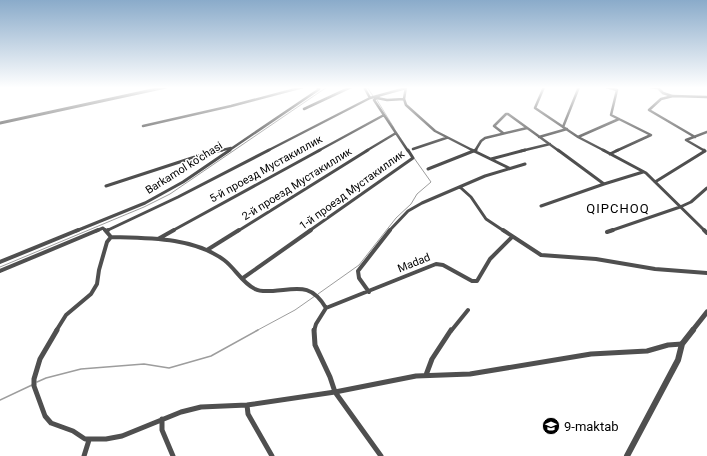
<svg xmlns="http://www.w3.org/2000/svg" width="707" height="456" font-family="Roboto,sans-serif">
	<rect width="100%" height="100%" fill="#fff"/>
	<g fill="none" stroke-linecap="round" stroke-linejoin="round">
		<path stroke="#9d9d9d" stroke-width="1" d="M367 87 373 96
			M377 100 394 128
			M0 267 144 207 170 194 327 87
			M318 294 359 265 396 218 411 204 417 194 431 182 414 158
			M256 331 295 310 315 296"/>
		<path stroke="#9d9d9d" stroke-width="1.5" d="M37 382 46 378 81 369 144 364 169 368 211 356 258 330
			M0 400 32 385"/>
		<path stroke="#4f4f4f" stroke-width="2.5" d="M364 87 370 98
			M406 87 404 99 406 105 435 131 474 151
			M544 87 535 108 578 137 605 151
			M606 87 617 90 611 115 651 135 616 151
			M650 87 656 88
			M657 87 663 93 672 96
			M379 96 374 100 408 151
			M377 98 387 100 404 99
			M304 109 351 87
			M143 126 231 106 303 87
			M563 127 579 87
			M503 133 494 126 506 114H508L559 151
			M539 137 567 129
			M578 137 619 119
			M695 137 649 110 661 99 673 96 707 97
			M413 149 446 138
			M218 151 231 148
			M228 151 318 90 319 89 317 87
			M267 151 370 98 406 88
			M318 151 384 115
			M366 151 396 133
			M475 151 481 141 485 138 527 128
			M521 151 550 144
			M705 151 686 140 707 132"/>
		<path stroke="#4f4f4f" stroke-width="3" d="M472 150 509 168
			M603 150 646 173 705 231
			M610 154 618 150
			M491 159 525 150
			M428 169 476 150
			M655 182 705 151 704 150
			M604 184 643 172
			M106 186 198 156 222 150
			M461 188 471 197 486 219 504 231
			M541 206 604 184 558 150
			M76 231 145 203 183 182 230 150
			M96 231 103 228 106 231
			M106 231 178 197 269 150
			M172 231 320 150
			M238 231 368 150
			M309 231 413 158 408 150
			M389 231 408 211 422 203 485 176 525 164
			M610 231 680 207 691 202 707 188"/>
		<path stroke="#4f4f4f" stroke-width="4" d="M105 230 111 237C148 238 193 237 224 260 235 268 242 283 255 289 260 292 267 291 273 291 298 289 311 283 326 308L316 324 314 331
			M503 230 541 255 596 259 655 269 707 273
			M704 230 707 233
			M106 231 108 230
			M607 232 613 230
			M158 239 174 230
			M207 250 239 230
			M0 262 78 230
			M0 271 98 230
			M243 278 311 230
			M369 292 359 278 358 271 390 230
			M326 308 436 264 443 265 472 281H477L490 259 512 237
			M56 331 66 315 91 294 97 284 99 270 107 242 111 237
			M451 331 468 310"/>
		<path stroke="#4f4f4f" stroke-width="5" d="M57 330 40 359 34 379V386L45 416 51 423 73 431 85 439H106L122 436 181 412 201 407 247 405 335 392 416 376 470 374 591 354 647 351 668 345 682 344
			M314 330 315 345 330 377 335 392 381 456
			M426 375 432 359 451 330
			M247 405 248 414 272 456
			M162 419V430L173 456
			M84 456 89 440"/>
		<path stroke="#4f4f4f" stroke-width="3" d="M0 123 166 87"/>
		<path stroke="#4f4f4f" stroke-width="5" d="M692 331 707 312"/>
		<path stroke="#4f4f4f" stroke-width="6" d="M627 456 678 360 682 344 693 330"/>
	</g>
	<linearGradient id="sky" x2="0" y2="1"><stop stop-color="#8aabca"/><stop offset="0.58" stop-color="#fff"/><stop offset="1" stop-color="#fff" stop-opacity="0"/></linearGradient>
	<rect width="707" height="151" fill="url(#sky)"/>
	<defs>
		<symbol id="school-disc" viewBox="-11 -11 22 22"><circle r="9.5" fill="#000" stroke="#fff"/><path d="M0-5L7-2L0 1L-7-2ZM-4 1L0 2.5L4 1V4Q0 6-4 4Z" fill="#fff"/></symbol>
	</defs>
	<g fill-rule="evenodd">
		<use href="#school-disc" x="541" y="416" width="20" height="20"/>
	</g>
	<g text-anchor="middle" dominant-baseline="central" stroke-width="3" stroke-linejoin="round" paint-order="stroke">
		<g font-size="11" fill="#000" stroke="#fff">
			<text transform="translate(184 168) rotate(-32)">Barkamol ko'chasi</text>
			<text transform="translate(266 169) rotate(-29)">5-й проезд Мустакиллик</text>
			<text transform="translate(297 184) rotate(-32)">2-й проезд Мустакиллик</text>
			<text transform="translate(352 190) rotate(-36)">1-й проезд Мустакиллик</text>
			<text transform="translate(414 263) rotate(-22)">Madad</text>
		</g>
		<g font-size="13" letter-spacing="1" fill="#000" stroke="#fff">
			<text x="618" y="208">QIPCHOQ</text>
		</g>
		<g font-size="13" fill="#000" stroke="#fff" text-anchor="start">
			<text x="564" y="426">9-maktab</text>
		</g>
	</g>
</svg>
